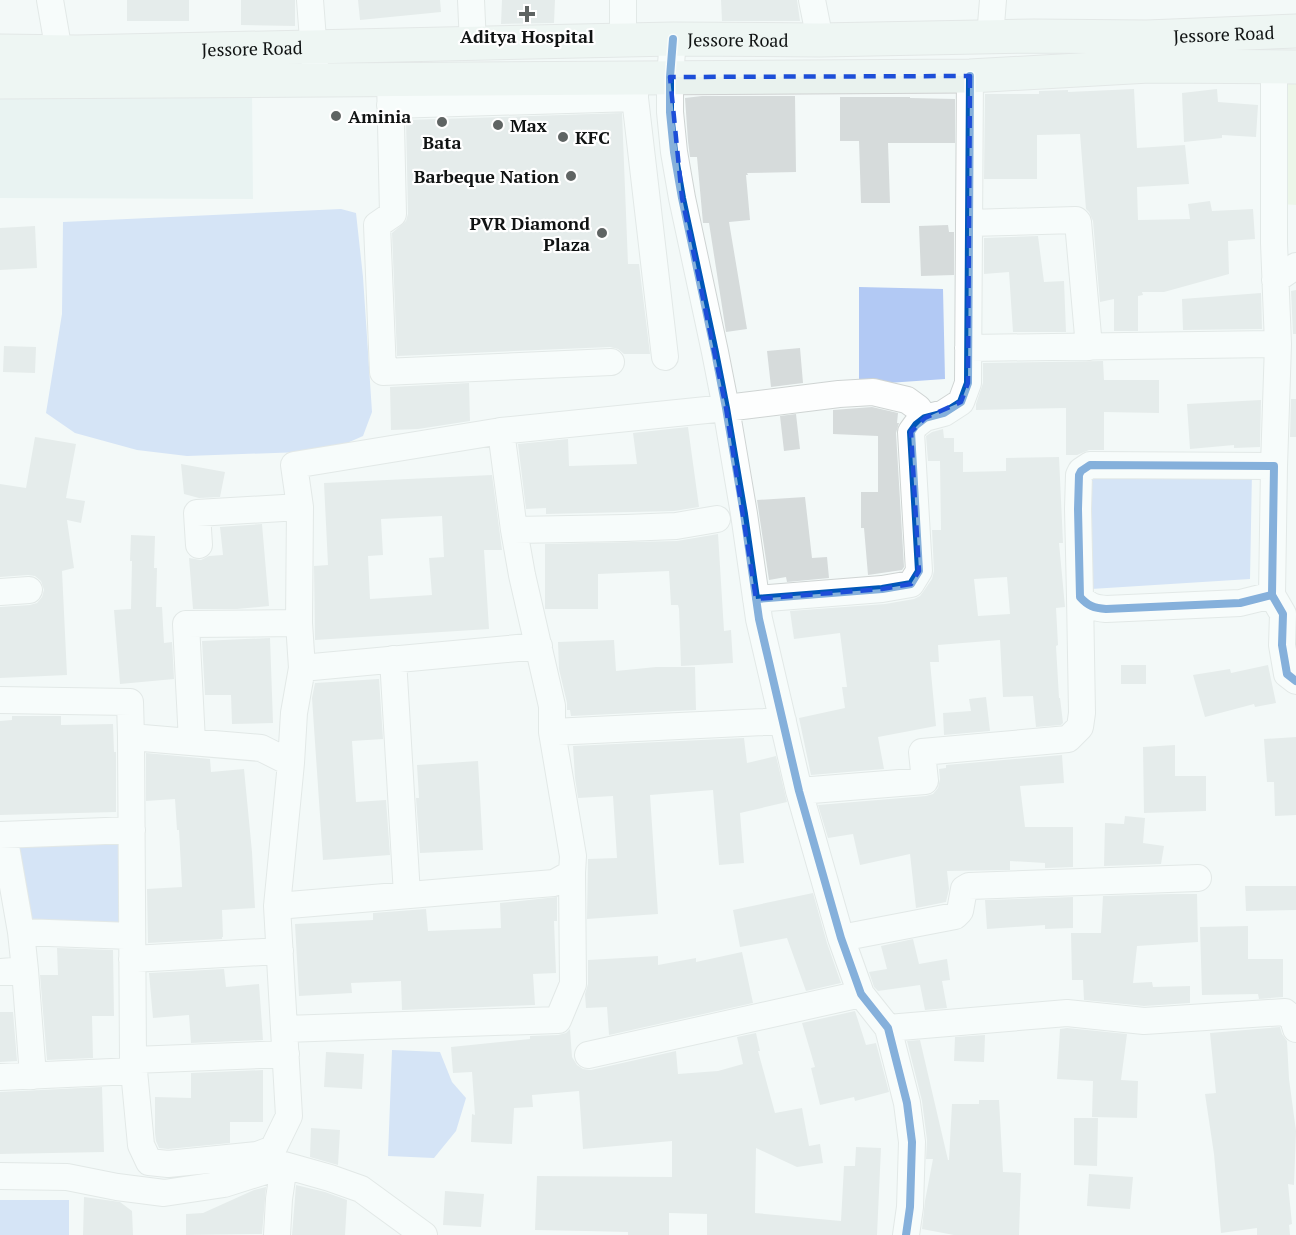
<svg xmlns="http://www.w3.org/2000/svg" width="1296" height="1235" font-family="'PT Serif',serif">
	<rect width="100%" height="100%" fill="#f3f9f8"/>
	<path fill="#deeceb" d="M0 92H252L253 199 0 198Z"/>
	<path fill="#e5f1d8" d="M1280 67H1296V205L1280 204Z"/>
	<path fill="#b2c9f4" d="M341 209 356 213 363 277 372 412 363 436 329 451 187 456 137 450 75 433 46 413 62 314 63 222Z
		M859 287 943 289 945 379 859 385Z
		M1252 471 1250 579 1091 589 1087 473Z
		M118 838 125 930 25 925 11 841Z
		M392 1050 440 1052 452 1082 466 1098 456 1131 434 1158 388 1156Z
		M0 1200H69V1235H0Z"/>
	<path fill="#d6dbdb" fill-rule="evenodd" d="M127 0H189V21H127Z
		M241 0H295V26L241 25Z
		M358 0H440L441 12 360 20Z
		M502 0H555L554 23 501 24Z
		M721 0H797L800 21H722Z
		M1134 89 1137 148 1185 145 1189 184 1137 187 1138 220 1190 219 1188 204 1210 201 1212 211 1253 209 1255 239 1228 241 1229 274 1164 292H1142L1143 295 1138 296V331H1114V299L1100 302 1093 221 1089 212 1086 209 1080 134 1037 135V179H984L985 94H1039V91L1068 90V92Z
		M1217 89 1218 102 1258 105 1256 137 1222 135V138L1184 142 1182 93Z
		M702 96H795L796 172 747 173 748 175H746L750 220 729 222 747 329 726 332 709 223H703L697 157H690L688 141 685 98Z
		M840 97H910V98L955 99V143H888L890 203H861L859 141H840Z
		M622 113 628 264H639L650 354H624L618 349 610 347 397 356 392 233 406 221 408 214 406 120Z
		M948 225 949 232H954V275L921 276 919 226Z
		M35 226 37 268 0 270V228Z
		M1038 236 1044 282 1064 281 1066 332H1013L1009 272 984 274V238Z
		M1296 290V334H1293L1291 291Z
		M1261 293 1262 329 1183 330 1182 299Z
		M4 346 36 347 35 373 3 372Z
		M800 348 803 383 771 387 767 351Z
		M1103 361 1104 380H1159V413L1104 412V450H1089L1077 455H1066V408L976 410V404L983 383V363Z
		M469 383 470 421 418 429 391 430 390 387Z
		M1291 399H1296V437H1290Z
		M1261 400 1260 447 1234 448V445L1190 449 1187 404Z
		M872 407 898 413 897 423H899L896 433 904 567 902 570 868 575 864 528H861V492H878V436L833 434V410Z
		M796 414 800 449 784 451 780 416Z
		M688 427 699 507 674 511 546 514V508L526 509 518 444 568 439 569 466 637 464 633 433Z
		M943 429 944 438H954V452H963V472L1006 471V458L1059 457 1063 543H1059L1065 607 1056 608 1058 645 1056 646 1059 698H1060L1063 723 1061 725 1036 727 1033 696 1003 697 1000 640 938 645 939 662H930L936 726 878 737 884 769 811 775 799 718 845 708 842 687H847L840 633 794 639 790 611 885 604 914 599 920 596 923 592 932 579 934 571 932 530H941L940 461H928L926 436 932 432ZM1007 577 1010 614 978 616 974 579Z
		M35 437 76 444 66 498 85 501 81 523 67 520 74 568 62 571 67 675 0 678V607L30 605 37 603 42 597 44 590 41 581 35 576 28 575 0 577V484L26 488Z
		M181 464 225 472 220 497 199 498 184 494Z
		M492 475 502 550H484L489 629 315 640 314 566 328 565 324 483ZM442 516 444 557 429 558 432 595 370 599 368 556 383 555 381 519Z
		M805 497 812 558 827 557 829 578 787 582 786 577 769 580 757 500Z
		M262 524 269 606 237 609H193L189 558 201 560 209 556 223 555 220 527Z
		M718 534 724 631 731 630 733 663 681 666 679 609 678 605H671L669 571 598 574V609H545V544L677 541Z
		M131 535 155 536 154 568H157L156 607H162L164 643 172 642 174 679 120 684 114 610 131 609 132 561H130Z
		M270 638 273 723 232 724 231 695H205L202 641Z
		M614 640 616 671 656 667H695L696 710 571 716 570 710H567V703L559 669 558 642Z
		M1121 665H1146V684H1121Z
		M1268 665 1276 703 1255 707 1254 704 1205 717 1193 675 1230 669 1231 673Z
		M379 679 383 739 352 741 356 802 386 800 390 855 323 860 312 698 315 683Z
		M986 697 990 731 944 735 943 713 971 711 969 699Z
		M12 716H61V725L113 724 114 752H116V812L0 815V721L12 720Z
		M1296 737V815L1275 816 1274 782H1267L1264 739Z
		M744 738 747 763 776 756 787 802 740 813 744 863 719 865 713 790 650 795 658 914 587 919 588 859 617 858 613 796 578 798 575 778 573 746Z
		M1175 745V776H1206V811L1144 813 1143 747Z
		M146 753 210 759 211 772 244 769 252 852 255 908 222 910 223 937H222V939L148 943 147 889 182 887 179 830H177L175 799 146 801Z
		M1062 755 1064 783 1020 786 1025 827H1073V867L1045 868V863L1010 861V870L947 871 949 889 946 902 916 908 910 854 860 865 853 834 828 838 818 805 926 796 933 794 938 788 940 779 939 769 946 768V765Z
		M478 761 483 850 420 853 416 798H419L417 765Z
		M1125 816 1145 818 1143 843 1164 846 1161 864 1104 866 1105 823 1124 824Z
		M1245 886H1296V910L1246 911Z
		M813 893 827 943 841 983 806 991 787 938 740 947 733 910Z
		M1171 894H1197L1198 942 1137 946 1133 983 1152 982 1153 987 1190 986V1003L1144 1006 1084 1000 1083 980H1072L1071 933H1101L1103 896Z
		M557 897V921H554L556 973 533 974 535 1005 402 1010 401 981 351 983 352 993 299 996 295 924 373 920V913L426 909 428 931 501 928 500 903Z
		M1073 897V928L1045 929V925L987 929 985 900Z
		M1248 926V959H1283V997L1259 999 1258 994 1202 995 1200 927Z
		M913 939 919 964 947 959 950 980 942 981 947 1008 925 1010 920 985 878 991 874 987 869 972 887 969 881 946Z
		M57 948 113 950 114 1016H92L93 1058 47 1060 40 975H58Z
		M742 952 753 1003 609 1035 607 1007 586 1008 585 994 588 984V960L658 956V965L696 958V962Z
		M224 969 226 987 259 984 263 1040 191 1043 189 1015 153 1018 149 973Z
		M855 1011 866 1045 876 1043 889 1092 855 1101 854 1097 820 1105 811 1068 815 1067 802 1023Z
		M0 1012H13L17 1061 0 1062Z
		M1280 1027 1282 1034 1287 1041 1289 1079 1296 1131 1294 1185 1288 1184 1292 1224 1289 1225 1290 1235H1257V1228L1221 1233 1214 1154 1205 1094 1216 1093 1210 1033Z
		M1067 1028 1127 1034 1121 1080 1138 1081 1137 1118 1092 1117 1093 1081 1057 1079 1060 1029Z
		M570 1029 572 1057 577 1065 583 1069 591 1070 676 1051 678 1074 718 1071 743 1064 737 1037 756 1033 760 1051H758L775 1113 802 1108 809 1146 820 1144 823 1163 797 1167 756 1148 755 1213 841 1221 844 1166H855L856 1147 881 1148 877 1235H707V1214L669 1213V1235H628V1232L586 1231 535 1230 537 1176 672 1177V1141L583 1149 579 1091 532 1095 533 1107 514 1108 512 1144 471 1142 472 1114 475 1115 472 1072 453 1073 451 1047 530 1039V1036L558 1035 566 1033Z
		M985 1035 984 1062 954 1061 955 1037Z
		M920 1040 948 1160H949L952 1104H979V1100H999L1003 1172 1021 1173 1019 1235H954L922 1229 925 1201 933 1159H926L927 1140 922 1101 907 1041Z
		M326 1052 364 1054 362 1089 324 1087Z
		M263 1070V1122H230V1143L168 1149 159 1148 156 1141 155 1133V1097L191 1098V1073Z
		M102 1087 104 1152 0 1154V1092Z
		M1074 1118H1098L1097 1166 1074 1165Z
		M311 1128 340 1130 338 1165 310 1157Z
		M1089 1174 1133 1177 1130 1209 1087 1206Z
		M296 1185 325 1192 347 1200 345 1235H292Z
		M266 1187 262 1234 186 1235V1214L203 1213 254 1190Z
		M445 1191 484 1194 481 1227 443 1225Z
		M84 1197 120 1202 132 1211 133 1235H83Z"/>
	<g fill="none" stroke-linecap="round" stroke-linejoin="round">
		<defs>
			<path id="minor" d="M50 0 59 52
				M310 0 315 66
				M471 0 473 44
				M623 0V41
				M812 0 820 40
				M990 37 993 0
				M673 39 670 77V112L674 152 682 198 715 352 726 408 744 514 759 619 799 791 841 938 861 994 888 1028 907 1103 912 1142 910 1207 906 1235
				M1274 67V243L1278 344 1274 466
				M635 77V98L665 357
				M390 79 393 214 377 225 383 372 611 362
				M390 105 635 98
				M969 223 1076 220 1078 222 1089 347
				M1275 280 1296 266
				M968 348 1278 344
				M300 507 294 465 501 431
				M514 530 625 528 676 526 717 519
				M199 545 197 513 300 507 299 623 302 668
				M0 592 29 590
				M1272 595 1240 603 1106 609C1094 608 1088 606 1080 597L1078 509 1079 475 1081 471 1090 465 1274 466 1272 595 1283 614 1282 645 1287 674 1296 681
				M756 599 882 589 911 584 919 571 911 432 916 425 925 418 944 413 961 402 968 383 970 76
				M393 659 407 895
				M0 700 130 702 131 737
				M552 732 783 721
				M192 742 186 624 299 623
				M291 763 294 713 302 668 539 646
				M799 791 925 781 922 752 1068 739 1080 727 1082 713 1080 597
				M0 835 132 830
				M277 906 291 763 261 748 131 737 133 1060 141 1145 149 1162 168 1164 257 1155 273 1149 289 1116 277 906 554 883 572 873 573 856 552 732V706L522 575 514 530 501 431 726 408 839 394 873 392 907 400 918 408 925 418
				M21 932 132 936
				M841 938 955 916 960 911 964 889 969 886 1198 878
				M132 959 280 951
				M25 970 33 1076
				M0 972 25 970 21 932 4 835
				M888 1028 1067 1013 1144 1021 1285 1012 1293 1019 1296 1029
				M284 1029 558 1020 573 984 572 873
				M588 1055 861 994
				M133 1060 286 1054
				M0 1077 134 1071
				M0 1176 67 1177 117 1187 164 1193 224 1184 284 1165 330 1178 361 1189 424 1235
				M277 1235 279 1199 284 1165"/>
			<g id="major">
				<path id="s1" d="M0 51 77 52 673 39 820 40 1034 36 1147 37 1296 31"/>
				<path d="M0 82 970 76 1149 66 1296 67"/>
			</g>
		</defs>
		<use href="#minor" stroke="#cfd4d3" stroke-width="28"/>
		<use href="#major" stroke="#d0d2d2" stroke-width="35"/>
		<use href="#minor" stroke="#fdfefe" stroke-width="26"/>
		<use href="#major" stroke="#e9f2ee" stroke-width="33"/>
		<defs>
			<path id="cycleway" d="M673 39 670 77V112L674 152 682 198 715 352 726 408 744 514 759 619 799 791 841 938 861 994 888 1028 907 1103 912 1142 910 1207 906 1235
				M1272 595 1240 603 1106 609C1094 608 1088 606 1080 597L1078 509 1079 475 1081 471 1090 465 1274 466 1272 595 1283 614 1282 645 1287 674 1296 681
				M756 599 882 589 911 584 919 571 911 432 916 425 925 418 944 413 961 402 968 383 970 76"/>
		</defs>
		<use href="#cycleway" stroke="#fff" stroke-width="11"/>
		<use href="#cycleway" stroke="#0057b8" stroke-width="8"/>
	</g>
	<path d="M0 0H1296V1235H0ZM970 76 968 383 961 402 925 418 911 432 919 571 911 584 882 589 756 599 726 408 682 198 670 77Z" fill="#f3f9f8" fill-opacity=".55" fill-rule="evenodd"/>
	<path fill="none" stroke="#1d4ed8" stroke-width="4.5" stroke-dasharray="12 8" stroke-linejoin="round" d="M970 76 968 383 961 402 925 418 911 432 919 571 911 584 882 589 756 599 726 408 682 198 670 77Z"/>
	<g fill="#5f6463" stroke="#fff" stroke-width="2">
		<path d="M524 5h6v6h6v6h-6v6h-6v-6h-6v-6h6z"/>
		<circle cx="336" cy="116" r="6"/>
		<circle cx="442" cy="122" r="6"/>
		<circle cx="498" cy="125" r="6"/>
		<circle cx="563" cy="137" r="6"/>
		<circle cx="571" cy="176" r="6"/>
		<circle cx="602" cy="233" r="6"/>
	</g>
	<g text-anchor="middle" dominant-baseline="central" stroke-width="4.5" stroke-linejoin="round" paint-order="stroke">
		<g font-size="18" fill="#101313" stroke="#fff">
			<text stroke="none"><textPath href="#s1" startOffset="1224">Jessore Road</textPath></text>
			<text stroke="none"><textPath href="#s1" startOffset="738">Jessore Road</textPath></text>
			<text stroke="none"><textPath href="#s1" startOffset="252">Jessore Road</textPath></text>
		</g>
		<g font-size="18" font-weight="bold" fill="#101313" stroke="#fff" text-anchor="start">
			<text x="527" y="36" text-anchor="middle">Aditya Hospital</text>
			<text x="348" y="116">Aminia</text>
			<text x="510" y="125">Max</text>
			<text x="575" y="137">KFC</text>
			<text x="442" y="142" text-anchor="middle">Bata</text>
			<text x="559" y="176" text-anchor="end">Barbeque Nation</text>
			<text x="590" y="223" text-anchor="end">PVR Diamond<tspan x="590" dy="21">Plaza</tspan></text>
		</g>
	</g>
</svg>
